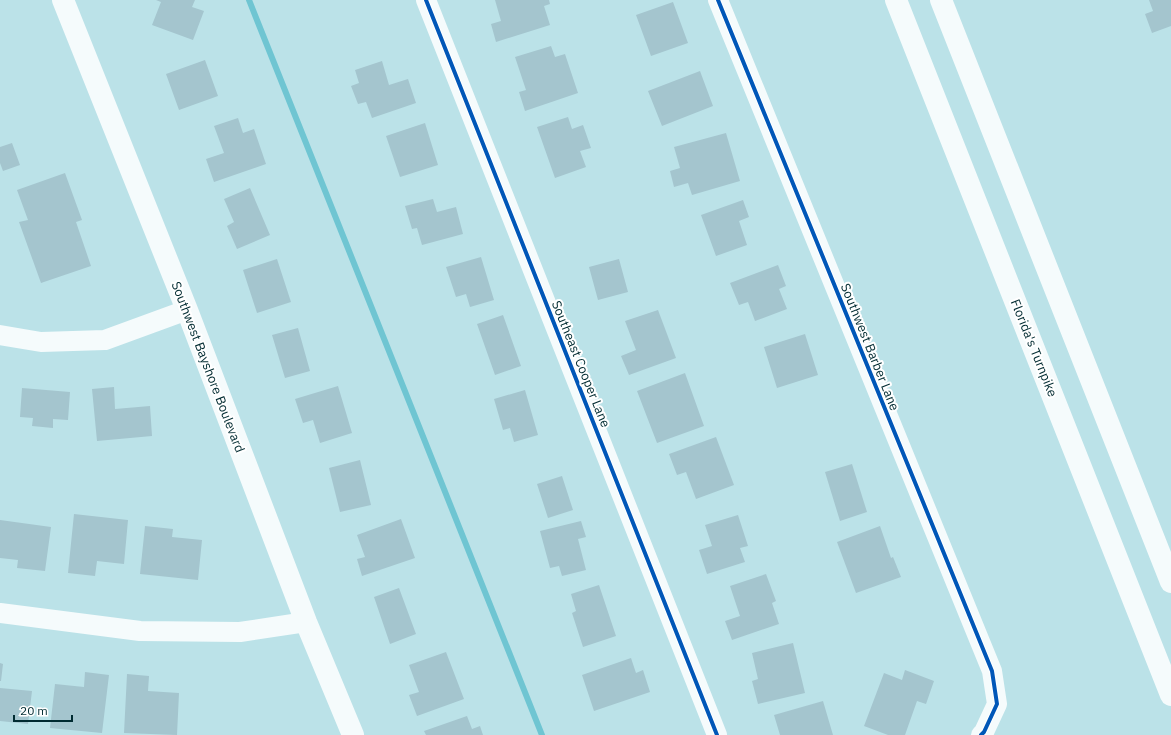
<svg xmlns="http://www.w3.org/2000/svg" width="1171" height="735" font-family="'IBM Plex Sans',sans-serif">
	<rect width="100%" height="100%" fill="#bbe2e8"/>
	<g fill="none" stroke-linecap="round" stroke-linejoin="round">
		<path stroke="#6fc5d2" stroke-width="6" d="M249 0 542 735"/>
	</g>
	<path fill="#a4c5ce" d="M156 0H195L192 7 204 11 193 40 152 25 161 2Z
		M495 0H549L550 4 544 6 550 25 496 42 491 24 501 21Z
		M1149 0H1171V26L1152 33 1145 14 1153 11Z
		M673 2 688 43 651 56 636 15Z
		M551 46 555 57 565 54 578 93 525 111 519 92 526 90 515 57Z
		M205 60 218 96 179 110 166 74Z
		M382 61 389 85 408 79 416 103 372 118 366 102 358 104 351 86 359 83 355 70Z
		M700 71 713 106 662 126 648 91Z
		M568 117 572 129 583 125 591 148 580 151 586 167 555 178 537 127Z
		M238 118 243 133 254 129 266 164 214 182 206 159 224 153 214 126Z
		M425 123 438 165 400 177 386 136Z
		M726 133 740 181 692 195 688 183 674 187 670 171 680 168 674 147Z
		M12 143 20 165 3 171 0 163V147Z
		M65 173 82 220 76 222 91 266 41 283 19 222 28 220 17 190Z
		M250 188 270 235 237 249 227 226 234 222 224 199Z
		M433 199 437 212 456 207 463 234 422 245 417 228 412 229 405 206Z
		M743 200 749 217 739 221 747 245 716 256 701 215Z
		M481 257 494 300 470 307 466 294 456 297 446 267Z
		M277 259 291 302 257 313 243 270Z
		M619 259 628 292 598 300 589 267Z
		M778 265 786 286 779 289 787 309 755 321 748 302 739 305 730 283Z
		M658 310 676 358 629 375 621 356 636 350 625 321Z
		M503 315 521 366 495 375 477 324Z
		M298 328 310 371 285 378 272 335Z
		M805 334 818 375 777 388 764 347Z
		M685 373 704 426 657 443 637 391Z
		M338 386 352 433 320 443 313 420 303 423 295 399Z
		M114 387 115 409 150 406 152 436 97 441 92 389Z
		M22 388 70 392 68 420 53 419V428L32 426 33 418 20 417Z
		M525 390 538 435 514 442 510 428 503 430 494 399Z
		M716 437 734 485 696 499 686 472 677 475 669 454Z
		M360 460 371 505 340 512 329 468Z
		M852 464 867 512 840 521 825 472Z
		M562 476 573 510 548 518 537 484Z
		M74 514 128 520 124 564 97 561 95 576 68 573Z
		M738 515 748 546 740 548 745 562 707 574 699 550 712 546 705 525Z
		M401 519 415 558 362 576 357 559 365 557 357 535Z
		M0 520 51 527 45 571 17 568 18 560 0 558Z
		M581 521 586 537 578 539 586 570 562 576 559 566 550 568 540 531Z
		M145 526 173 529 172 537 202 540 198 580 140 574Z
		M880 526 891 558 893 557 901 577 856 593 837 542Z
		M766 574 776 601 772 603 779 624 732 640 725 621 740 616 730 586Z
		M599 585 616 636 583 647 572 613 576 611 571 594Z
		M399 588 416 634 390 644 374 597Z
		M793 643 805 693 758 704 752 681 758 679 752 653Z
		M446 652 464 699 417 716 409 695 419 692 409 665Z
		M631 658 636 673 643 670 650 692 594 711 582 675Z
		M0 663 3 664 1 681H0Z
		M905 670 934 681 926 704 917 701 905 735H888L864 726 884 673 902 680Z
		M85 672 109 675 102 733 50 728 55 684 84 687Z
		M127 674 149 676 148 691 179 693 177 735 124 733Z
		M0 688 32 691 28 724 0 721Z
		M823 701 833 735H780L774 715Z
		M467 716 472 729 480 726 483 735H426L424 731Z"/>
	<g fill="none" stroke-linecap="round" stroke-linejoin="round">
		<path stroke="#f5fbfc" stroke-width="20" d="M426 0 717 735
			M718 0 992 671 997 704 984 732 981 735
			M0 335 41 342 105 340 187 310
			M0 613 140 631 240 632 306 622"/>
		<path stroke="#f5fbfc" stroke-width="22" d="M63 0 187 310 306 622 353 735"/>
		<path stroke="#f5fbfc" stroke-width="22" d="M896 0 1171 695
			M941 0 1171 582"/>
		<defs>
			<path id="cycleway" d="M426 0 717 735
				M718 0 992 671 997 704 984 732 981 735"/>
		</defs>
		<use href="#cycleway" stroke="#fff" stroke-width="6"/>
		<use href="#cycleway" stroke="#0057b8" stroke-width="4"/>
	</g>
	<g text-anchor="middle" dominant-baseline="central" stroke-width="4" stroke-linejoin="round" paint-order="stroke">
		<g font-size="13" fill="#002b31" stroke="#fff">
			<text transform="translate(870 347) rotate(68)">Southwest Barber Lane</text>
			<text transform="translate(1034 348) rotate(68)">Florida's Turnpike</text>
			<text transform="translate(581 364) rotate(68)">Southeast Cooper Lane</text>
			<text transform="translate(208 367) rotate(69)">Southwest Bayshore Boulevard</text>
		</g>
	</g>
	<path d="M14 715v6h58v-6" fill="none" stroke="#002b31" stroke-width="2"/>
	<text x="20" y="715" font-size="12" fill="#002b31" stroke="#ffffff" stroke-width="3" paint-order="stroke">20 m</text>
</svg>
